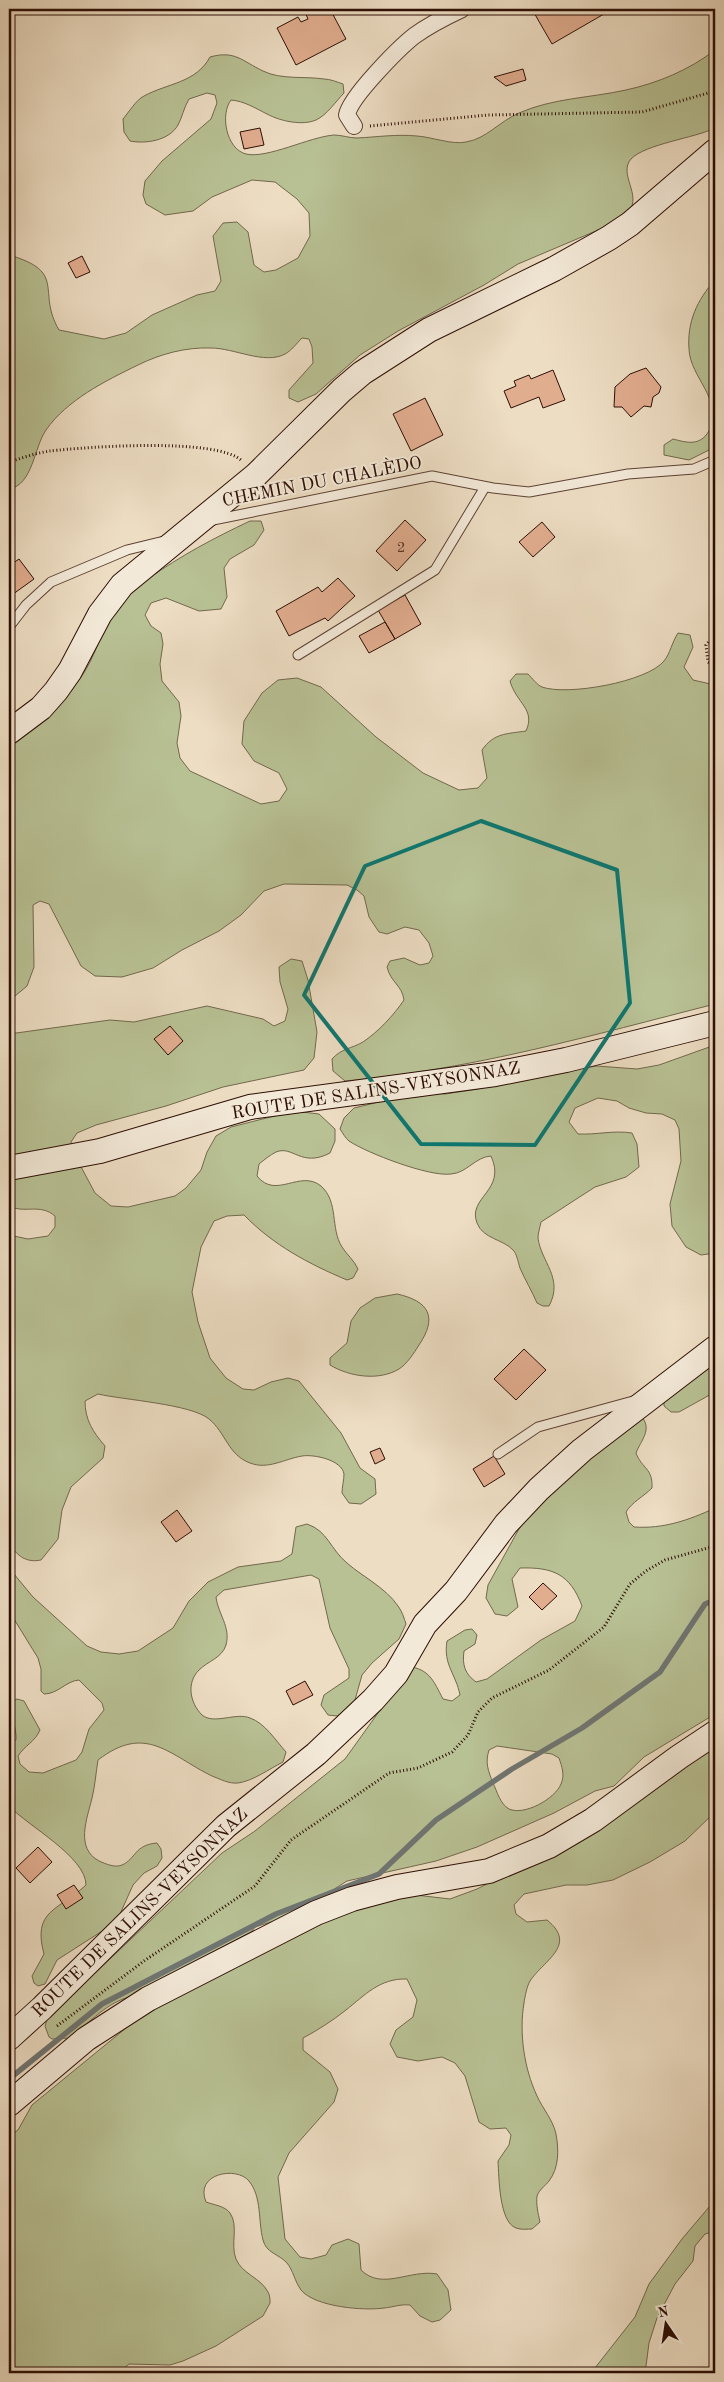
<svg xmlns="http://www.w3.org/2000/svg" width="724" height="2382" font-family="'Old Standard TT',serif">
	<rect width="100%" height="100%" fill="#edddc3"/>
	<filter id="stains"><feTurbulence type="fractalNoise" baseFrequency=".004" numOctaves="4"/><feColorMatrix values="0 0 0 0 .2 0 0 0 0 .09 0 0 0 0 .02 0 0 0 .5 -.17"/></filter>
	<radialGradient id="worn" r=".72"><stop offset=".6" stop-color="#630" stop-opacity="0"/><stop offset="1" stop-color="#630" stop-opacity=".3"/></radialGradient>
	<path fill="#b8c194" stroke="#72684c" fill-rule="evenodd" d="M715 50V128C695 138 645 144 631 159 618 174 642 195 629 211 626 215 621 218 617 222L518 264 484 285 398 331 360 355 316 394 298 402 289 398V390L313 363 312 347 309 339 302 338C297 343 291 351 285 354 265 365 234 348 211 348 186 347 160 354 138 365 105 381 67 400 46 430 34 447 33 485 9 489V255C68 272 36 291 59 330L104 339 126 333 152 315 197 295 215 291 221 281 213 236 223 223 237 222 248 232 254 265 264 272 276 270 298 258 310 236 309 213 297 199 275 182 252 180 212 197 193 211 165 215 146 204 143 195 145 181 162 161 211 119 217 103 215 95 207 93 189 99C184 107 182 118 178 125 169 141 145 144 130 141L124 132 123 119C129 112 136 100 144 96 168 83 196 83 210 57 235 50 242 61 263 71 281 80 305 76 324 79 330 79 337 82 343 84L344 93C336 101 327 115 316 120 302 126 280 121 267 114 255 108 244 101 231 100 220 114 226 149 246 154 267 159 309 137 334 135 342 135 349 138 357 138 377 137 397 134 417 136 432 137 452 145 466 142 486 139 500 121 519 113 553 98 590 98 626 90 658 83 689 70 715 50Z
		M715 280V447L689 460 664 455V445L673 439C688 443 700 446 709 431 724 399 690 378 689 349 687 322 697 300 715 280Z
		M250 521H261L264 530 254 545 230 559 224 568 227 597 221 609 199 611 166 598 151 603 145 615 151 626 161 633 163 644 160 664 162 681 179 702 181 716 177 743 180 758 190 771 261 804 279 801 287 789 279 773 254 761 242 744 244 721 262 693 278 680 297 678 321 687 376 737 423 773 459 790 478 788 487 778 482 750C494 733 506 734 526 731 536 709 516 703 510 681L516 674H528C532 678 537 685 542 687 567 696 647 682 664 661 670 654 672 642 678 633L690 635 693 647 684 667 693 680 715 685V1004C593 1035 471 1070 345 1081L333 1071 332 1059C342 1048 351 1049 363 1042 379 1031 393 1016 404 1000 402 985 391 983 387 967L390 961 404 958 420 965 429 963 433 956 429 943 419 930 405 927 387 934 379 932 369 917 364 896 357 890 347 885 284 884 264 891 241 915 219 931 182 950 153 968 122 977 95 976 81 966 49 904 40 901 33 905 34 967 27 986 9 1001V739C38 719 66 702 85 671 98 650 103 624 118 603 125 594 138 586 148 579 180 556 214 538 250 521Z
		M291 959 302 961 308 980 317 1032 314 1058 304 1070 223 1087 166 1106 96 1125 77 1133 71 1142 72 1150 95 1193 111 1206 128 1207 175 1196 186 1188 201 1170 207 1152 216 1136 231 1127 294 1111 319 1114 335 1129V1141L330 1153C301 1168 293 1145 276 1152 270 1155 264 1160 259 1164L257 1176C276 1200 300 1169 321 1186 339 1202 330 1228 342 1247 347 1255 354 1260 358 1269L353 1278 347 1280C309 1264 273 1245 244 1215L227 1216 214 1221 201 1247 192 1292 198 1322 210 1358 226 1378 243 1389 254 1390 271 1382 288 1378 299 1381 341 1433 360 1468 375 1479 376 1494 361 1504 349 1503 342 1493C342 1487 344 1480 344 1474 342 1460 314 1454 302 1456 284 1459 268 1470 250 1463 228 1455 226 1433 209 1419 191 1404 124 1400 98 1394L85 1401C85 1420 93 1432 105 1446L103 1458 71 1487 62 1510 58 1539 41 1560C26 1563 17 1556 9 1543V1235L28 1239 48 1236 55 1227V1216C40 1203 25 1214 9 1206V1034L110 1020 134 1022 207 1006 263 1019 274 1026 285 1021 288 1009 280 982 279 967Z
		M715 1045V1253L701 1255 686 1247 672 1226 670 1204 681 1161 679 1129 675 1120 662 1114 646 1113 629 1108 617 1101 598 1098 575 1108 569 1122 578 1134C596 1135 614 1130 632 1133L637 1144 639 1167 626 1177 595 1187 541 1222C540 1227 538 1233 538 1238 541 1262 564 1278 549 1306H543L537 1303C532 1291 525 1280 520 1268 518 1262 517 1254 513 1250 503 1239 483 1239 477 1223 467 1197 507 1191 491 1156 475 1157 467 1173 451 1174 429 1177 367 1153 349 1141 345 1138 343 1133 340 1129L344 1118 354 1108 420 1092 445 1094 478 1089 531 1076 597 1066 637 1069 659 1065Z
		M397 1294C429 1301 438 1317 419 1345 414 1353 407 1364 399 1369 379 1381 350 1377 330 1365V1358L347 1343 351 1321 360 1308 375 1298Z
		M715 1353V1392L679 1412H671L664 1406V1397Z
		M641 1416C653 1429 641 1440 636 1453 642 1469 653 1468 652 1488 643 1497 632 1502 626 1512L629 1522 634 1527C664 1529 689 1520 715 1508V1714L644 1757 614 1786 595 1791 554 1813 477 1847 436 1861 347 1881 293 1915 255 1927 251 1932 133 1996C106 2002 91 2022 70 2038L52 2039 49 2037 45 2026 50 2009 76 1991 222 1853 255 1831 345 1759 378 1713 408 1666C430 1670 433 1680 443 1699L452 1701 460 1695C456 1674 443 1665 447 1641L465 1630 472 1629 477 1635 475 1644 464 1651C462 1665 465 1674 476 1682L487 1679 541 1640 575 1621 582 1606C570 1574 553 1567 520 1568L512 1579 518 1607 507 1616 495 1614 486 1598 488 1585 520 1527 557 1482ZM497 1746 552 1754 559 1758C562 1767 565 1775 561 1784 555 1799 524 1816 509 1809 500 1804 497 1791 493 1783 488 1770 485 1763 489 1750Z
		M307 1524C328 1531 330 1549 347 1563 363 1577 386 1588 398 1606 402 1611 404 1618 406 1624L399 1639 372 1663 362 1675 353 1707 337 1716 328 1715 321 1705 324 1695 349 1678V1669L330 1628 319 1579 311 1575 224 1590 216 1597C218 1614 231 1627 226 1645 222 1658 208 1661 199 1670 186 1683 190 1703 202 1715 214 1725 236 1712 250 1718 265 1723 276 1741 286 1752L283 1762C269 1769 253 1781 238 1783 229 1784 220 1779 212 1776 169 1755 146 1723 98 1760 96 1772 95 1786 92 1798 87 1819 75 1848 99 1861 106 1864 115 1868 122 1865 136 1859 134 1845 157 1843L161 1849 162 1858 157 1866 144 1873 133 1885 120 1914 110 1926 57 1960 45 1984 38 1986 34 1983 32 1976 44 1954C32 1910 58 1911 86 1885 86 1857 28 1826 9 1806V1743L16 1740C17 1730 11 1715 9 1703L17 1699 24 1701 40 1730C35 1742 25 1745 18 1756L20 1764 29 1772 43 1773 76 1760 82 1752 89 1729 104 1710 102 1703 79 1680C66 1681 58 1694 44 1694L41 1691V1669L38 1658 9 1611V1568L33 1597 87 1646 101 1652 119 1654 138 1651 173 1628 189 1601 208 1582 238 1567 281 1561 292 1554 296 1527Z
		M710 1751H715V1812L685 1841 650 1862 613 1880 587 1885H566L524 1894 514 1905 516 1914 527 1922 547 1920C578 1945 544 1960 530 1981 527 1986 525 1996 524 2003 519 2033 524 2068 537 2096 543 2109 553 2120 556 2134 559 2150 559 2168 549 2181 545 2186 539 2190 537 2196 536 2205 538 2213 540 2222L532 2229C528 2229 521 2230 516 2228 499 2222 499 2177 498 2161L509 2145 511 2135 506 2128 490 2129 479 2122 465 2076 455 2063 442 2057 418 2061 397 2057 390 2044 396 2030 413 2017 417 2000 407 1979C380 1978 365 1995 346 2010 332 2021 318 2030 303 2038V2050L330 2072 338 2089 334 2102 289 2153 278 2177 285 2239 300 2257 311 2259 326 2255 332 2245 348 2239 359 2244 361 2270C382 2291 410 2269 437 2274L448 2290 451 2310 440 2320 432 2322 420 2316 410 2305C400 2304 394 2307 384 2308 364 2311 315 2307 301 2290 295 2282 293 2270 287 2263 279 2254 266 2253 263 2240 258 2221 262 2197 249 2181 237 2166 194 2173 206 2202 214 2205 225 2206 230 2213 239 2226 230 2244 236 2259 242 2274 261 2278 268 2292 270 2295 270 2300 270 2303L263 2316 216 2346 183 2361 170 2365 129 2364 123 2369 122 2373H9V2136L18 2130 32 2105 148 2010 278 1943 377 1898 407 1894 450 1899 477 1889 564 1845 697 1756Z
		M715 2200V2235L712 2232 705 2234 695 2246 693 2261 675 2284 657 2318 649 2343 646 2366 642 2373H591L635 2317 649 2284 682 2239Z"/>
	<g fill="none" stroke-linecap="round" stroke-linejoin="round">
		<path stroke="#6f7572" stroke-width="5.5" d="M9 2079 102 2004 276 1914 379 1874 436 1820 512 1769 582 1728 660 1672 705 1604 715 1600"/>
	</g>
	<path fill="#e1ad8f" stroke="#2d0e04" d="M312 9H330L346 39 296 65 277 28 298 17 301 22 308 19 305 12Z
		M536 9H601L604 14 552 44 533 11Z
		M523 69 526 80 506 86 494 77Z
		M260 128 264 145 244 149 240 132Z
		M82 256 90 272 76 278 68 263Z
		M646 368 661 387 659 393 653 397 651 407 644 406 631 417 622 407H614L615 387 630 374Z
		M553 370 565 400 543 408 539 397 511 408 504 391 516 386 514 381 529 375 531 379Z
		M425 398 443 435 411 451 393 414Z
		M405 520 426 540 397 571 376 551Z
		M542 522 555 537 533 557 519 542Z
		M19 559 34 579 9 597V566Z
		M338 578 355 596 328 621 325 618 289 636 276 611 318 587 322 592Z
		M405 595 421 624 395 639 378 610Z
		M385 622 395 639 369 653 359 636Z
		M170 1026 183 1041 168 1055 154 1039Z
		M524 1349 546 1370 516 1400 494 1379Z
		M380 1448 385 1459 375 1464 370 1452Z
		M494 1456 505 1474 484 1487 473 1469Z
		M177 1510 192 1531 176 1542 161 1522Z
		M543 1583 557 1596 542 1610 529 1597Z
		M305 1681 313 1695 293 1705 286 1691Z
		M38 1847 52 1862 30 1883 16 1868Z
		M74 1885 83 1898 66 1909 57 1895Z"/>
	<g fill="none" stroke-linecap="round" stroke-linejoin="round">
		<defs>
			<path id="lane" d="M213 520 432 476 493 488 529 492 628 474 694 469 715 460
				M9 627 26 605 51 582 127 550 164 541
				M298 655 435 570 485 487
				M498 1454 538 1427 633 1401"/>
			<path id="street" d="M354 126 347 115C350 97 399 48 414 36 429 25 445 17 462 9"/>
			<path id="secondary" d="M9 732 41 708 56 691 70 671 100 614 122 585 256 475 342 390 362 373 429 330 554 269 609 238 630 224 715 151
				M9 1168 100 1151 250 1107 495 1074 566 1060 715 1023
				M9 2038 42 2008 226 1826 316 1754 373 1700 396 1674 425 1624 456 1591 506 1524 539 1489 582 1450 715 1348
				M9 2104 86 2039 148 1999 316 1913 352 1899 397 1887 489 1871 549 1846 593 1820 679 1757 715 1733"/>
		</defs>
		<use href="#lane" stroke="#5d4234" stroke-width="11"/>
		<use href="#street" stroke="#5d4234" stroke-width="18"/>
		<use href="#secondary" stroke="#2d0e04" stroke-width="26"/>
		<path stroke="#2d0e04" stroke-width="3" stroke-dasharray="1 2.5" stroke-linecap="butt" d="M370 126 488 115 642 112 715 91
			M9 462C22 458 36 453 50 451 86 447 218 437 242 461
			M715 634 706 645 708 662 715 667
			M57 2026 144 1961 255 1886 291 1840 389 1773 418 1768 452 1752 468 1735 478 1712 492 1698 549 1670 604 1627 630 1584 646 1571 665 1560 715 1546"/>
		<use href="#lane" stroke="#f3e9d8" stroke-width="9"/>
		<use href="#street" stroke="#f3e9d8" stroke-width="16"/>
		<use href="#secondary" stroke="#f3e9d8" stroke-width="24"/>
	</g>
	<path fill="none" stroke="#0f766e" stroke-width="4" stroke-linejoin="round" d="M481 821 617 870 630 1003 535 1145 421 1144 304 995 365 866Z"/>
	<g text-anchor="middle" dominant-baseline="central" stroke-width="4" stroke-linejoin="round" paint-order="stroke">
		<g font-size="15" fill="#5a3627">
			<text x="401" y="548">2</text>
		</g>
		<g font-size="18" fill="#2d0e04" stroke="#f3e9d8">
			<text transform="translate(322 482) rotate(-11)">CHEMIN DU CHALÈDO</text>
			<text transform="translate(376 1091) rotate(-9)">ROUTE DE SALINS-VEYSONNAZ</text>
			<text transform="translate(140 1913) rotate(-44)">ROUTE DE SALINS-VEYSONNAZ</text>
		</g>
	</g>
	<rect width="724" height="2382" fill="none" stroke="#edddc3" stroke-width="30"/>
	<rect x="10" y="10" width="704" height="2362" fill="none" stroke="#2d0e04" stroke-width="2.5"/>
	<rect x="15" y="15" width="694" height="2352" fill="none" stroke="#2d0e04"/>
	<g transform="translate(666 2324) rotate(347)" stroke="#f3e9d8" stroke-width="4" paint-order="stroke">
	<path d="M0-4L9 19L0 12L-9 19Z" fill="#2d0e04"/>
	<text y="-8" font-size="14" font-weight="bold" text-anchor="middle" fill="#2d0e04">N</text>
	</g>
	<rect width="100%" height="100%" filter="url(#stains)"/>
	<rect width="100%" height="100%" fill="url(#worn)"/>
</svg>
